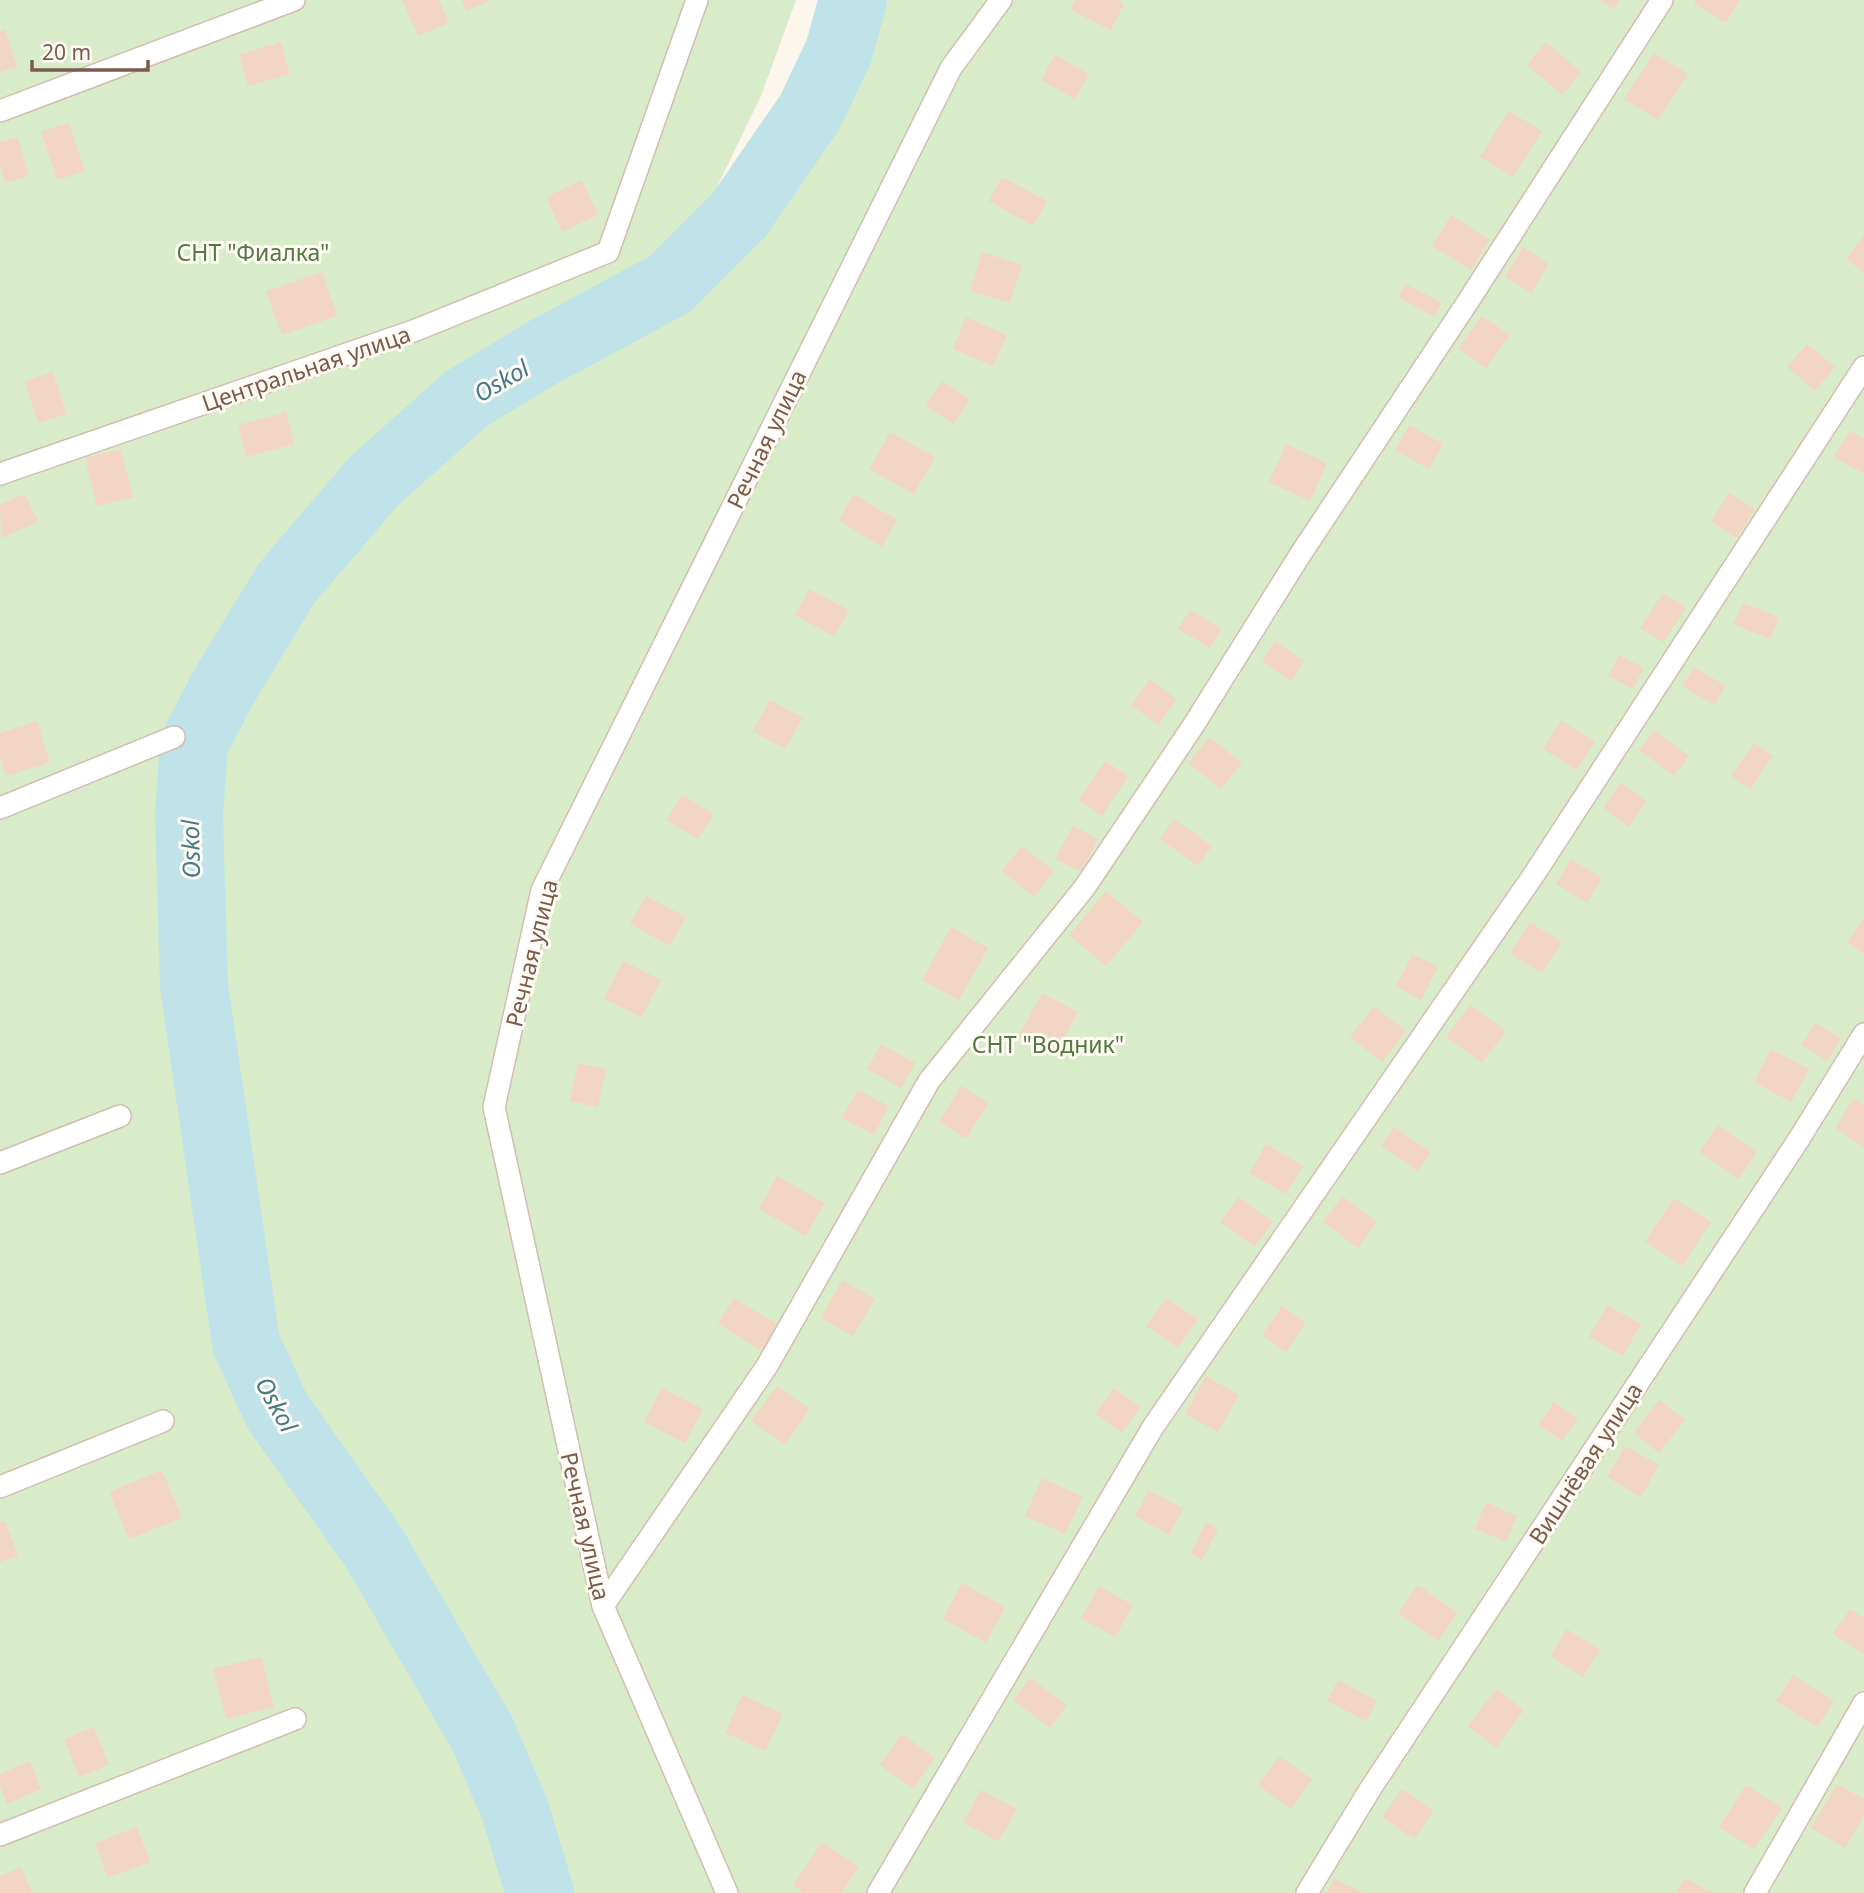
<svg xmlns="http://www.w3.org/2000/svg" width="1864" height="1893" font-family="'Noto Sans',sans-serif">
	<rect width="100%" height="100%" fill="#fdf6ec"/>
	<path fill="#d8ecc9" d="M0 0H796L761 96 670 284 542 353 466 399 374 481 286 584 223 688 194 744 189 815 194 986 246 1344 277 1411 374 1548 483 1735 515 1810 540 1893H0Z
		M878 0H1864V1893H560L532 1807 502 1730 390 1537 295 1405 270 1343 214 989V813L225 751 248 702 310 600 395 499 480 425 554 377 689 311 754 235 829 132 861 53Z"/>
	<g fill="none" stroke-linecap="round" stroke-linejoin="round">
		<path stroke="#bfe3e8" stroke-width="68" d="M540 1893 515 1810 483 1735 374 1548 277 1411 246 1343 194 986 189 815 194 744 223 688 286 584 374 481 466 399 542 353 670 284 739 215 810 112 839 51 853 0"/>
	</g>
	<path fill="#f3d5c3" d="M402 0H439L449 23 418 36Z
		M462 0H491L466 11Z
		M1075 0H1117L1124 4 1111 30 1070 10Z
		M1600 0H1620L1614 9Z
		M1696 0H1740L1726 23 1694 4Z
		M5 29 17 67 0 72V31Z
		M281 42 290 74 248 86 239 55Z
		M1546 42 1581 72 1562 95 1527 65Z
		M1654 53 1688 74 1658 120 1624 99Z
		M1055 55 1089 74 1075 99 1041 80Z
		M1509 111 1542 131 1513 177 1480 157Z
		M69 123 85 171 57 180 41 132Z
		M18 137 29 176 5 183 0 165V142Z
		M1002 177 1047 201 1033 226 989 201Z
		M582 180 598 215 562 232 546 197Z
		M1451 215 1490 240 1471 270 1432 246Z
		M1864 236V273L1846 259Z
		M1523 247 1549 264 1531 293 1505 277Z
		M982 252 1022 265 1010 303 970 291Z
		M322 272 337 316 282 335 266 291Z
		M1406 284 1442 303 1434 317 1398 297Z
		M1482 316 1510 335 1486 368 1458 348Z
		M966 317 1007 335 993 366 953 349Z
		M1807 344 1835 367 1815 391 1787 367Z
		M53 372 66 414 38 423 25 381Z
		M942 381 970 399 954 424 925 406Z
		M286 412 294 444 246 457 238 425Z
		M1409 425 1443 444 1429 469 1395 450Z
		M1850 431 1864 439V474L1834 457Z
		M890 432 935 457 914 494 869 469Z
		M1286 444 1327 463 1310 501 1269 482Z
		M121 449 133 497 97 506 85 458Z
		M1729 493 1755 509 1737 538 1711 522Z
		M25 494 38 522 1 538 0 504Z
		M854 494 897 520 882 547 838 520Z
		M809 589 849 610 834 637 795 615Z
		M1663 593 1686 608 1663 642 1640 628Z
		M1743 603 1779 617 1770 639 1733 624Z
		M1190 610 1222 629 1210 648 1178 629Z
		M1275 641 1304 661 1291 681 1262 661Z
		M1619 655 1644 668 1633 689 1608 676Z
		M1694 667 1726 686 1714 705 1682 686Z
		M1150 679 1177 699 1158 725 1131 705Z
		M770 700 803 718 785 749 753 731Z
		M1561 720 1595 742 1577 770 1543 749Z
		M37 721 50 762 6 776 0 758V733Z
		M1654 730 1689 756 1674 776 1639 750Z
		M1209 737 1242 763 1221 789 1188 763Z
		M1754 743 1773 756 1750 789 1731 776Z
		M1105 761 1128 776 1102 816 1079 800Z
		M1621 782 1647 801 1629 827 1603 808Z
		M682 795 714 814 698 839 666 820Z
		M1174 819 1212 846 1198 866 1160 839Z
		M1073 826 1098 839 1081 872 1055 859Z
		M1022 846 1054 871 1034 897 1002 871Z
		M1571 859 1602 878 1587 903 1556 884Z
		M1106 891 1143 922 1106 966 1069 935Z
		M646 896 686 917 670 946 630 924Z
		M1864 918V954L1847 942Z
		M1530 922 1562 942 1542 973 1510 954Z
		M951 927 988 948 959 1000 922 980Z
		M1413 954 1438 967 1421 1000 1396 986Z
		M623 961 661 980 642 1017 604 999Z
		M1042 993 1078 1012 1054 1056 1018 1037Z
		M1470 1005 1506 1031 1482 1063 1446 1037Z
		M1374 1006 1406 1031 1382 1062 1350 1037Z
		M1815 1023 1841 1038 1827 1061 1801 1045Z
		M881 1044 915 1063 901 1088 867 1069Z
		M1771 1049 1809 1069 1791 1102 1754 1082Z
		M578 1063 606 1069 598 1107 570 1101Z
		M961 1086 989 1103 966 1139 939 1121Z
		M858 1090 889 1106 874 1135 842 1118Z
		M1854 1098 1864 1105V1147L1835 1128Z
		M1718 1125 1757 1152 1739 1179 1699 1152Z
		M1394 1127 1431 1152 1418 1171 1381 1146Z
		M1266 1144 1303 1166 1286 1194 1249 1173Z
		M777 1176 825 1203 806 1236 759 1209Z
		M1342 1196 1377 1222 1358 1248 1323 1222Z
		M1239 1197 1273 1222 1255 1247 1220 1222Z
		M1674 1198 1711 1222 1682 1266 1645 1241Z
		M842 1280 875 1299 853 1336 821 1318Z
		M734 1298 777 1324 762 1351 718 1324Z
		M1166 1298 1198 1319 1178 1348 1146 1326Z
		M1607 1305 1641 1324 1623 1356 1589 1337Z
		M1282 1306 1306 1323 1286 1352 1262 1335Z
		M1206 1376 1239 1395 1218 1432 1185 1414Z
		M777 1386 810 1409 785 1445 751 1421Z
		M662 1388 703 1409 685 1443 644 1422Z
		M1114 1388 1141 1407 1122 1433 1095 1414Z
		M1659 1400 1685 1420 1659 1453 1634 1433Z
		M1554 1402 1578 1419 1562 1441 1538 1425Z
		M1625 1446 1659 1465 1641 1497 1607 1477Z
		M162 1470 182 1518 129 1539 109 1492Z
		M1042 1478 1083 1497 1065 1534 1025 1516Z
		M1149 1490 1183 1509 1169 1535 1135 1516Z
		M1486 1502 1517 1516 1506 1542 1475 1529Z
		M5 1521 18 1556 0 1562V1523Z
		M1206 1522 1218 1529 1202 1560 1190 1554Z
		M962 1583 1005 1607 986 1643 943 1619Z
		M1418 1585 1458 1613 1438 1641 1398 1613Z
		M1099 1586 1133 1605 1115 1637 1081 1618Z
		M1850 1609 1864 1618V1654L1833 1634Z
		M1567 1629 1600 1650 1583 1677 1550 1656Z
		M261 1657 274 1707 226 1719 213 1669Z
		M1793 1675 1834 1701 1817 1727 1776 1701Z
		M1030 1678 1067 1705 1050 1728 1013 1700Z
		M1338 1680 1377 1701 1366 1721 1327 1701Z
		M1496 1689 1524 1710 1496 1748 1468 1726Z
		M742 1695 783 1714 765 1751 725 1733Z
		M94 1727 109 1765 79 1777 64 1739Z
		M902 1734 935 1758 913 1789 880 1765Z
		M1279 1756 1312 1779 1291 1809 1258 1785Z
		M30 1761 41 1789 7 1804 0 1786V1774Z
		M1837 1784 1864 1799V1815L1845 1848 1811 1828Z
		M1746 1785 1782 1808 1754 1849 1719 1827Z
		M1402 1789 1434 1811 1414 1839 1382 1817Z
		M981 1790 1017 1809 998 1842 963 1822Z
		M137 1827 150 1862 108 1878 95 1843Z
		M822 1842 859 1867 841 1893H804L793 1886Z
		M21 1867 32 1893H0V1876Z
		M1685 1878 1712 1893H1677Z
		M1334 1879 1365 1893H1327Z"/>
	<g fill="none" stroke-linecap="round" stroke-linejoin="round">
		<defs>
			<path id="lane" d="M0 111 294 0
				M0 474 416 330 608 252 697 0
				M0 808 174 737
				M0 1163 120 1116
				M0 1487 163 1421
				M603 1606 767 1366 929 1081 1085 887 1193 726 1300 555 1467 303 1662 0
				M0 1835 295 1719
				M727 1893 603 1606 494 1107 542 890 951 68 1001 0
				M878 1893 1153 1427 1535 873 1864 367
				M1307 1893 1369 1791 1799 1139 1864 1034
				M1755 1893 1864 1703"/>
		</defs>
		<use href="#lane" stroke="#d1beb0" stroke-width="24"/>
		<use href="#lane" stroke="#fff" stroke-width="21"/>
	</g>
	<g text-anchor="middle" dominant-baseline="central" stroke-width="6" stroke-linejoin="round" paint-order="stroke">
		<g font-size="23" fill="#537a41" stroke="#fffaf3">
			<text x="253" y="252">СНТ "Фиалка"</text>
			<text x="1048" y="1044">СНТ "Водник"</text>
		</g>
		<g font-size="23" fill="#7a5c4d" stroke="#fffaf3">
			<text transform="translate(306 368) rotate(-19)">Центральная улица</text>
			<text transform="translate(766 439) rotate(-64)">Речная улица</text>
			<text transform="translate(531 953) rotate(-76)">Речная улица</text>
			<text transform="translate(1585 1463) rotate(-57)">Вишнёвая улица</text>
			<text transform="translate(586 1526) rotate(77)">Речная улица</text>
		</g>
		<g font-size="24" font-style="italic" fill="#437c86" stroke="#fffaf3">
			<text transform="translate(501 380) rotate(-30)">Oskol</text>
			<text transform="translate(190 849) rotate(-91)">Oskol</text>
			<text transform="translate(277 1404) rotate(61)">Oskol</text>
		</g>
	</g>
	<path d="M32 60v10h116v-10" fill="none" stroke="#7a5c4d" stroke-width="3.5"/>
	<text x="42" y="60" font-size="21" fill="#7a5c4d" stroke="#fffaf3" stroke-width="5" paint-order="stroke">20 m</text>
</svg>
